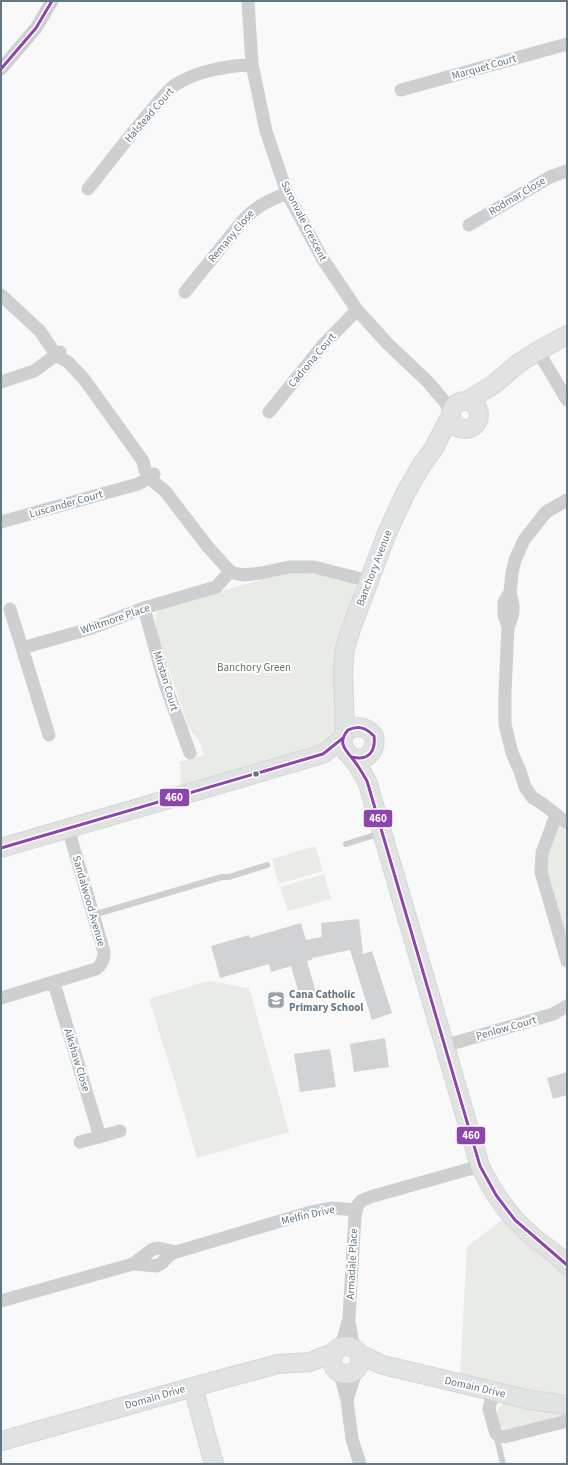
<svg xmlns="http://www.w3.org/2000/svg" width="568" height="1465" font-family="'Source Sans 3',sans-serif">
	<rect width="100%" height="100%" fill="#f9f9f9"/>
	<path fill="#e8ebe6" d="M302 573 339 577 353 582 356 588 358 595 337 653 334 676 340 731 321 750 181 790 180 762 204 755 199 741 189 728 159 640 155 622 156 613 165 607 282 574Z
		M558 826 567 832V946L546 871 548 852Z
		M315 846 323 871 279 884 272 859Z
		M324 874 331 899 288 911 280 887Z
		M208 981 249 988 289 1132 197 1158 180 1099 149 999Z
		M504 1218 567 1270V1394L559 1393 555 1397C551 1396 551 1394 547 1393 540 1390 519 1389 511 1390L507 1385 481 1379 476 1382 460 1377 467 1247Z
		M508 1402 567 1410V1416L506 1431C497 1425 495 1417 499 1407Z"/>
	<path fill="#d0d2d3" d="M359 919 363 954 372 951 392 1013 372 1020 350 950 312 958V960L307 961 316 993 300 998 291 966 271 972 269 964 220 978 211 946 249 935 250 938 301 923 306 940 322 937 321 923Z
		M385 1038 389 1067 354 1072 350 1044Z
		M330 1049 336 1087 300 1092 294 1054Z
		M567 1072V1095L553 1099 547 1078Z"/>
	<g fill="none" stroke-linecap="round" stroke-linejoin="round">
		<defs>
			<path id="secondary" d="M467 401 493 385 519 363 538 351 567 335
				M451 415a14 14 0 1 1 28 0a14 14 0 1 1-28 0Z
				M345 734 343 670 345 648 352 626 387 533 405 494 421 466 434 448 451 415
				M352 757C367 763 377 750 374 736 362 720 340 727 343 746 345 752 349 754 352 758 358 764 362 774 367 781L480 1166C493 1193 508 1216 531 1235 543 1246 557 1253 567 1265
				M1 848 323 754 343 738
				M332 1360a14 14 0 1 1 28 0a14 14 0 1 1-28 0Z
				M359 1354 383 1365 530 1400 567 1405
				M193 1387 214 1464
				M1 1441 193 1387 278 1364 310 1362 335 1352"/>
		</defs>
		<use href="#secondary" stroke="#d5d6d7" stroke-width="20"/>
		<path stroke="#cecfd0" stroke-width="6" d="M346 844 381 833
			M93 915 222 877H229L267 865
			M496 1434 503 1464"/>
		<path stroke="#cecfd0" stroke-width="13" d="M248 1 252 64 266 131 287 193 322 258 357 310 388 344 428 382 445 402 451 413
			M1 69 36 28 52 1
			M401 90 567 44
			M88 189C109 163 128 137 150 112 158 103 165 92 175 85 198 70 225 67 252 64
			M469 225 550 177 567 171
			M185 292 244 219C258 205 270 200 287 193
			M1 295 40 331 56 355 68 362 84 379 143 461 145 470 149 478 165 491 208 547 228 569 233 573 244 575 261 573 289 567H314L369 581
			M538 351 567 400
			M1 382 34 371 60 352
			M269 412 323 345 357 310
			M567 500 546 512 524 540 515 560 512 573 510 592 504 602V615L508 627 505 692V724L512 753 520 771 525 787 532 797 544 805 567 823
			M1 522 138 484 149 478 154 474
			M144 608 165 684 190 753
			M10 609 49 735
			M508 627C515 612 514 607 510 592
			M22 648 89 629 144 608 216 587 227 575 228 569
			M556 815 542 853 541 872 567 961
			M54 983 100 1137
			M1 998 96 969C102 965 104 960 104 952L68 828
			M444 1046 553 1014 567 1006
			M80 1142 120 1131
			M133 1264 153 1249 158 1248 176 1252
			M1 1301 133 1264 157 1266 163 1262 168 1256 176 1252 311 1212 331 1208 356 1210
			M349 1322 354 1349
			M341 1347 349 1318 355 1216 358 1205 361 1201 370 1197 480 1166
			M340 1373 347 1400 352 1439 360 1464
			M493 1391 489 1409 496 1434 504 1437 567 1421
			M347 1400 356 1371"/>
		<use href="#secondary" stroke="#e1e2e2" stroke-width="18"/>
		<defs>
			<path id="bus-1" d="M1 69 36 28 52 1
				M352 757C368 761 376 752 374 736 366 728 359 725 348 730 336 744 347 751 355 762 360 768 363 775 367 781L480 1166 496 1195 515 1220 567 1265
				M1 848 323 754 343 738"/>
		</defs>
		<use href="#bus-1" stroke="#fff" stroke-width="6"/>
		<use href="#bus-1" stroke="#8e44ad" stroke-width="3"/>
	</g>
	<defs>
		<symbol id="school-square" viewBox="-11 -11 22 22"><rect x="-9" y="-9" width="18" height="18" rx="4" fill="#99a4ac" stroke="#fff"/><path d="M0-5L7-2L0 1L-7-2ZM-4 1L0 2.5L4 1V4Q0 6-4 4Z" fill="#fff"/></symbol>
	</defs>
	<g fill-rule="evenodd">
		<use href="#school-square" x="266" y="990" width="20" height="20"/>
	</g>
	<circle fill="#657683" stroke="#fff" stroke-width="1.5" cx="256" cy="774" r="3.5"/>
	<g text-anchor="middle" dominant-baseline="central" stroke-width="4" stroke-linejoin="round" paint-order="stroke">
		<g font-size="11" fill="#657683" stroke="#fff">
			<text transform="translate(484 67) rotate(-16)">Marquet Court</text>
			<text transform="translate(149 115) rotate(-49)">Halstead Court</text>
			<text transform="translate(517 196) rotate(-31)">Rodmar Close</text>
			<text transform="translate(304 221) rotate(63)">Saronvale Crescent</text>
			<text transform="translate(231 236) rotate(-50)">Remany Close</text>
			<text transform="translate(312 360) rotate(-50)">Cadrona Court</text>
			<text transform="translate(66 504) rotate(-16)">Luscander Court</text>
			<text transform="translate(374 568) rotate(-69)">Banchory Avenue</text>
			<text transform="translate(115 619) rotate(-19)">Whitmore Place</text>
			<text transform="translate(166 681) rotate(73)">Mirstan Court</text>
			<text transform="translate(89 901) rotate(74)">Sandalwood Avenue</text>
			<text transform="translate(506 1028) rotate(-16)">Penlow Court</text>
			<text transform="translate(77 1060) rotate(73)">Aikshaw Close</text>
			<text transform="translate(308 1215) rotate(-13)">Melfin Drive</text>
			<text transform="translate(352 1264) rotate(-87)">Armadale Place</text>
			<text transform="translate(475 1387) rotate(13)">Domain Drive</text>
			<text transform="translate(155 1397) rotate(-16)">Domain Drive</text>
		</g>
		<g font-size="11" fill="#687a64" stroke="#fff">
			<text x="254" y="667">Banchory Green</text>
		</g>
		<g font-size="11" font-weight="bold" fill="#657683" stroke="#fff" text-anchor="start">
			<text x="289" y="994">Cana Catholic<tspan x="289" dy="13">Primary School</tspan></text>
		</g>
	</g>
	<g stroke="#fff" stroke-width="1.5">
		<rect x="159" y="788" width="31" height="19" rx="4" fill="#8e44ad"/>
		<rect x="363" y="809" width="30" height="19" rx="4" fill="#8e44ad"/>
		<rect x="456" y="1126" width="30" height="19" rx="4" fill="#8e44ad"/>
	</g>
	<g font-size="11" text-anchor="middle" font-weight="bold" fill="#fff">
		<text x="174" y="801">460</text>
		<text x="378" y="822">460</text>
		<text x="471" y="1139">460</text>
	</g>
	<rect width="568" height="1465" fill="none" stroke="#657683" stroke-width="4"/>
</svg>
